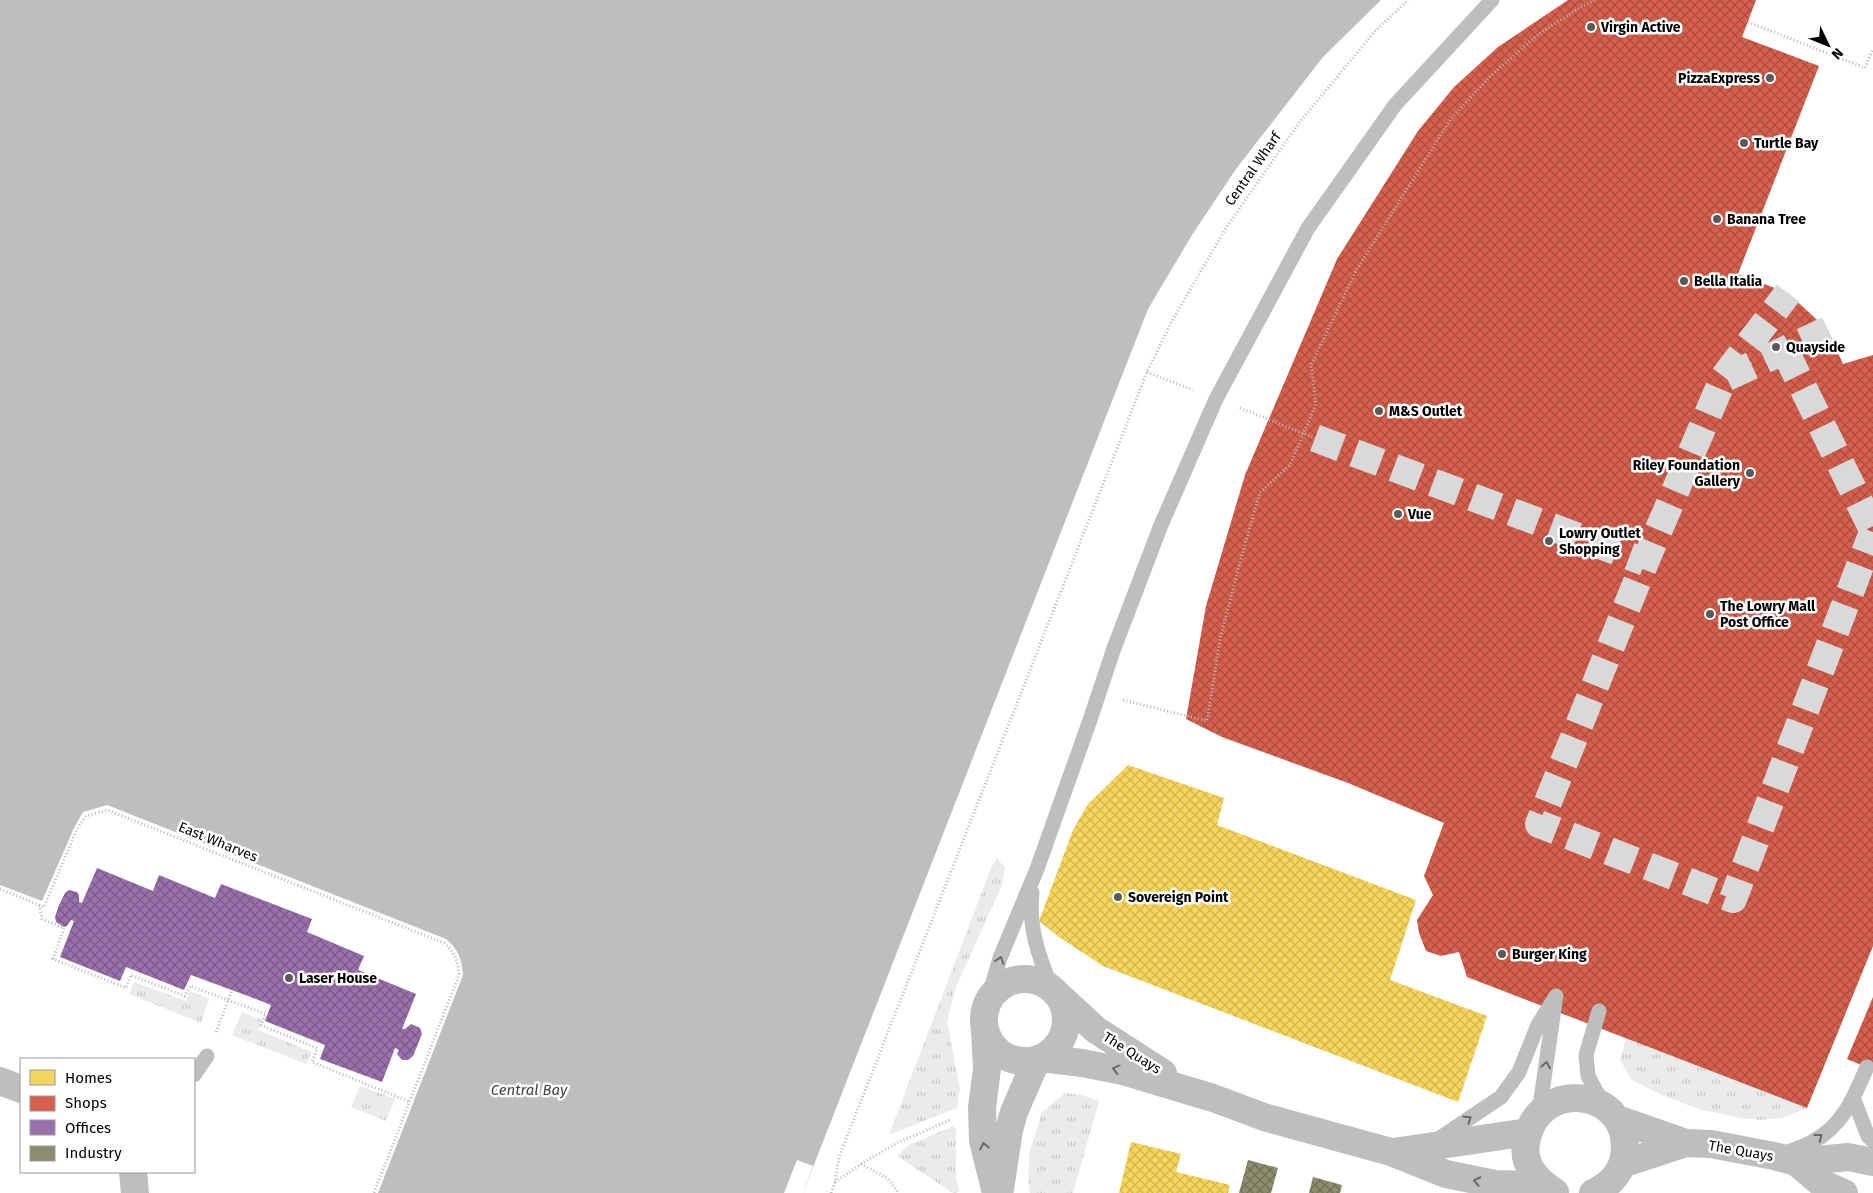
<svg xmlns="http://www.w3.org/2000/svg" width="1873" height="1193" font-family="'Fira Sans',sans-serif">
	<defs>
		<pattern id="grass-tufts" width="24" height="20" patternUnits="userSpaceOnUse" patternTransform="scale(1.25)"><rect width="24" height="20" fill="#ebebeb"/><path d="M3 7l-1-3M5 7V3M7 7l1-3M15 17l-1-3M17 17v-4M19 17l1-3" fill="none" stroke="#c8c8c8"/></pattern>
		<pattern id="homes-cross-hatch" width="8" height="8" patternUnits="userSpaceOnUse" patternTransform="scale(1.25)"><rect width="8" height="8" fill="#f6d55c"/><path d="M0 0l8 8M0 8l8-8" fill="none" stroke="#d1b54e"/></pattern>
		<pattern id="shops-cross-hatch" width="8" height="8" patternUnits="userSpaceOnUse" patternTransform="scale(1.25)"><rect width="8" height="8" fill="#d6604d"/><path d="M0 0l8 8M0 8l8-8" fill="none" stroke="#ab4d3e"/></pattern>
		<pattern id="offices-cross-hatch" width="8" height="8" patternUnits="userSpaceOnUse" patternTransform="scale(1.25)"><rect width="8" height="8" fill="#9970ab"/><path d="M0 0l8 8M0 8l8-8" fill="none" stroke="#7a5a89"/></pattern>
		<pattern id="industry-cross-hatch" width="8" height="8" patternUnits="userSpaceOnUse" patternTransform="scale(1.25)"><rect width="8" height="8" fill="#8c8c6e"/><path d="M0 0l8 8M0 8l8-8" fill="none" stroke="#707058"/></pattern>
	</defs>
	<rect width="100%" height="100%" fill="#fff"/>
	<path fill="url(#grass-tufts)" d="M997 858 1005 868 1002 885 956 987 947 1021 960 1089 957 1108 889 1135 991 868Z
		M134 982 186 1001 190 991 209 999 201 1023 129 994Z
		M242 1012 262 1020 258 1030 312 1052 306 1064 232 1035Z
		M1626 1038 1807 1108 1782 1118 1760 1120 1740 1118 1699 1109 1664 1096 1632 1080 1620 1060Z
		M360 1086 395 1099 386 1121 351 1107Z
		M1065 1093 1082 1095 1099 1101 1073 1193H1030L1028 1180 1030 1151 1042 1112Z
		M953 1126 956 1129V1178L959 1191 957 1193H953L897 1156 909 1145Z"/>
	<path fill="#bebebe" d="M0 0H1381L1323 57 1236 169 1192 235 1148 309 803 1193H378L463 975C462 959 458 949 446 939L107 805 83 812 74 828 42 901 0 885Z"/>
	<path fill="#fff" d="M797 1160 813 1166 803 1193H784Z"/>
	<path fill="url(#homes-cross-hatch)" d="M1128 765 1224 798 1217 825 1416 900 1390 980 1487 1016 1458 1102 1103 966 1059 937 1039 921 1073 830 1088 804Z
		M1131 1142 1181 1154 1176 1172 1230 1185 1228 1193H1119Z"/>
	<path fill="url(#shops-cross-hatch)" d="M1568 0H1756L1742 37 1819 66 1738 274 1788 293 1828 330 1843 364 1873 355V946L1807 1108 1467 977 1459 952 1441 956 1426 951 1419 933 1417 920 1433 895 1424 876 1444 823 1348 783 1222 737 1186 719 1206 606 1245 475 1337 259 1418 131 1454 87 1498 47Z
		M1873 997V1070L1847 1059Z"/>
	<path fill="url(#offices-cross-hatch)" d="M97 868 153 891 159 875 215 898 221 884 312 919 307 932 364 956 358 970 416 994 402 1029H405L411 1024 420 1028 422 1034 413 1056 408 1060H402L397 1054 399 1050 395 1048 382 1082 320 1059 325 1045 265 1021 271 1005 248 996 191 975 184 990 126 967 120 981 60 957 74 921 71 920 67 926 64 927 56 922 55 917 59 905 65 893 69 890 77 892 79 895V902L82 903Z"/>
	<path fill="url(#industry-cross-hatch)" d="M1248 1160 1278 1168 1271 1193H1239Z
		M1313 1177 1342 1185 1340 1193H1309Z"/>
	<g fill="none" stroke-linecap="round" stroke-linejoin="round">
		<path stroke="#d9d9d9" stroke-width="28" stroke-dasharray="28 14" stroke-linecap="butt" d="M1828 330 1723 379 1645 562 1539 824 1733 899 1873 532
			M1785 351 1873 530
			M1724 377 1788 293
			M1315 438 1645 562"/>
		<path stroke="#b9b9b9" stroke-width="3" stroke-dasharray="1 2.5" stroke-linecap="butt" d="M1748 22 1865 68 1873 49
			M1147 372 1193 390
			M1240 408 1315 438
			M1123 700 1207 721 1220 639 1243 551 1260 492 1290 465 1316 404 1311 365 1357 269 1450 120 1490 77 1536 36 1576 10 1594 0
			M0 889 44 907 77 829 86 816 107 810 444 943C455 952 458 961 459 975L374 1193
			M39 905 42 919 64 928 53 959 126 988 131 975 185 996 190 986 266 1014 261 1025 317 1048 312 1062 410 1102
			M216 1032 232 990
			M861 1164 887 1178 899 1193
			M835 1182 861 1164 897 1143 950 1120
			M831 1193 835 1182 839 1157 1147 372 1172 321 1224 231 1299 123 1376 30 1408 0"/>
		<path stroke="#bebebe" stroke-width="15" d="M1032 893C1028 927 1039 957 1052 989
			M986 1006 1000 958 1037 869 1090 720 1114 648 1161 525 1216 399 1308 228 1395 105 1492 0
			M1599 1011 1586 1055 1588 1076 1604 1106
			M194 1075 207 1056
			M1854 1100 1868 1136 1873 1141
			M1539 1113 1555 1002
			M1437 1140 1501 1097 1519 1072 1538 1025 1556 996
			M1779 1155C1789 1151 1802 1148 1812 1142 1843 1126 1854 1097 1867 1067"/>
		<path stroke="#bebebe" stroke-width="28" d="M984 1020a41 41 0 1 1 82 0a41 41 0 1 1-82 0Z
			M1058 995 1096 1030 1163 1073
			M985 1030 987 1069 982 1107 983 1141 996 1193
			M1041 1058 1082 1063 1123 1071 1213 1098 1264 1117 1391 1152 1446 1174 1495 1184 1543 1185
			M0 1081 21 1089
			M1617 1119 1686 1143
			M1393 1152 1528 1132
			M1796 1162 1821 1183 1844 1193
			M1622 1164 1686 1143 1711 1144 1774 1156 1796 1162 1848 1157 1873 1162
			M133 1172 135 1193
			M1000 1189 1009 1130 1014 1112 1037 1059
			M1555 1192C1538 1182 1522 1165 1526 1143 1537 1074 1635 1089 1624 1157 1621 1174 1608 1186 1593 1193"/>
	</g>
	<defs><path id="oneway-chevron" d="M-2-3.5L2.5 0L-2 3.5" fill="none" stroke-width="1.6" stroke-linecap="round" stroke-linejoin="round" transform="scale(1.25)"/></defs>
	<g stroke="#686868">
		<use href="#oneway-chevron" transform="translate(1000 960) rotate(-71)"/>
		<use href="#oneway-chevron" transform="translate(1546 1065) rotate(-81)"/>
		<use href="#oneway-chevron" transform="translate(1116 1069) rotate(-165)"/>
		<use href="#oneway-chevron" transform="translate(1468 1119) rotate(-34)"/>
		<use href="#oneway-chevron" transform="translate(1819 1137) rotate(-38)"/>
		<use href="#oneway-chevron" transform="translate(984 1146) rotate(-102)"/>
		<use href="#oneway-chevron" transform="translate(1477 1181) rotate(-168)"/>
	</g>
	<g fill="#595959" stroke="#fff" stroke-width="2">
		<circle cx="1591" cy="27" r="5"/>
		<circle cx="1770" cy="78" r="5"/>
		<circle cx="1744" cy="143" r="5"/>
		<circle cx="1717" cy="219" r="5"/>
		<circle cx="1684" cy="281" r="5"/>
		<circle cx="1776" cy="347" r="5"/>
		<circle cx="1379" cy="411" r="5"/>
		<circle cx="1750" cy="473" r="5"/>
		<circle cx="1398" cy="514" r="5"/>
		<circle cx="1549" cy="541" r="5"/>
		<circle cx="1710" cy="614" r="5"/>
		<circle cx="1118" cy="897" r="5"/>
		<circle cx="1502" cy="954" r="5"/>
		<circle cx="289" cy="978" r="5"/>
	</g>
	<g text-anchor="middle" dominant-baseline="central" stroke-width="5" stroke-linejoin="round" paint-order="stroke">
		<g font-size="14" font-weight="bold" fill="#000" stroke="#fff" text-anchor="start">
			<text x="1601" y="27">Virgin Active</text>
			<text x="1760" y="78" text-anchor="end">PizzaExpress</text>
			<text x="1754" y="143">Turtle Bay</text>
			<text x="1727" y="219">Banana Tree</text>
			<text x="1694" y="281">Bella Italia</text>
			<text x="1786" y="347">Quayside</text>
			<text x="1389" y="411">M&amp;S Outlet</text>
			<text x="1740" y="465" text-anchor="end">Riley Foundation<tspan x="1740" dy="16">Gallery</tspan></text>
			<text x="1408" y="514">Vue</text>
			<text x="1559" y="533">Lowry Outlet<tspan x="1559" dy="16">Shopping</tspan></text>
			<text x="1720" y="606">The Lowry Mall<tspan x="1720" dy="16">Post Office</tspan></text>
			<text x="1128" y="897">Sovereign Point</text>
			<text x="1512" y="954">Burger King</text>
			<text x="299" y="978">Laser House</text>
		</g>
		<g font-size="14" fill="#000" stroke="#fff">
			<text transform="translate(1253 169) rotate(-55)">Central Wharf</text>
			<text transform="translate(218 842) rotate(22)">East Wharves</text>
			<text transform="translate(1132 1053) rotate(32)">The Quays</text>
			<text transform="translate(1741 1151) rotate(10)">The Quays</text>
		</g>
		<g font-size="15" font-style="italic" fill="#434343" stroke="#fff">
			<text x="529" y="1090">Central Bay</text>
		</g>
	</g>
	<rect x="20" y="1058" width="175" height="115" fill="#ffffff" stroke="#999999"/>
	<rect x="30" y="1070" width="25" height="15" fill="#f6d55c" stroke="#999999"/>
	<text x="65" y="1083" font-size="15" fill="#000000">Homes</text>
	<rect x="30" y="1096" width="25" height="15" fill="#d6604d" stroke="#999999"/>
	<text x="65" y="1108" font-size="15" fill="#000000">Shops</text>
	<rect x="30" y="1120" width="25" height="15" fill="#9970ab" stroke="#999999"/>
	<text x="65" y="1133" font-size="15" fill="#000000">Offices</text>
	<rect x="30" y="1146" width="25" height="15" fill="#8c8c6e" stroke="#999999"/>
	<text x="65" y="1158" font-size="15" fill="#000000">Industry</text>
	<g transform="translate(1828 45) rotate(133)" stroke="#ffffff" stroke-width="4" paint-order="stroke">
	<path d="M0-4L9 19L0 12L-9 19Z" fill="#000000"/>
	<text y="-8" font-size="14" font-weight="bold" text-anchor="middle" fill="#000000">N</text>
	</g>
</svg>
